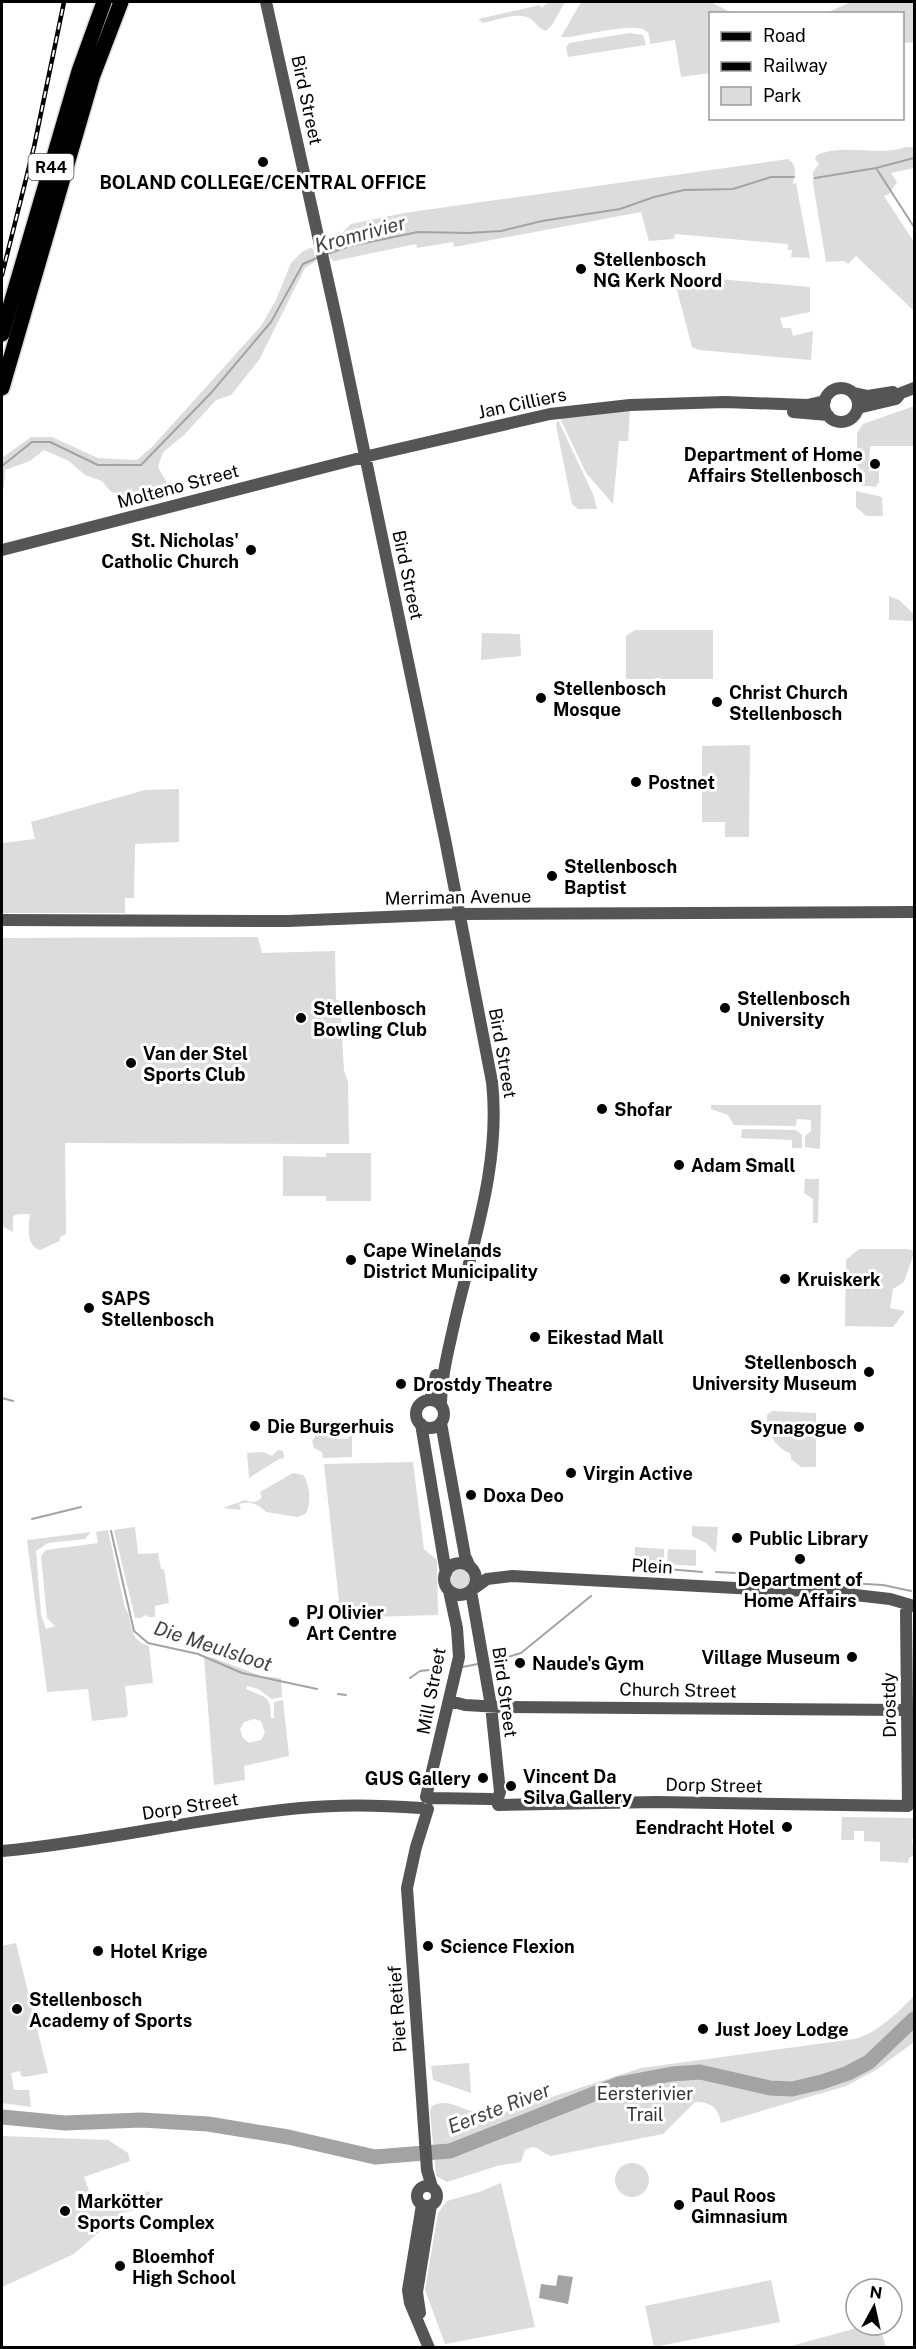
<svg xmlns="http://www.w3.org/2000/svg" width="916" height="2349" font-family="'Public Sans',sans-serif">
	<rect width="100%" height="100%" fill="#fff"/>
	<path fill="#dcdcdc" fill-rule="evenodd" d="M549 2H565L552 25 546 31C538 28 537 24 531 19 519 11 496 20 483 23L478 19 540 5 541 8Z
		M581 2H711L732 13 710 14V73L681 77 675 40 650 44C650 40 650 34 646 31 637 22 585 35 571 37H561Z
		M851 2H914V42L903 43 902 14 826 13Z
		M629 33 643 35 646 45 568 57 566 48 569 43Z
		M906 147H914V168L891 173 897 182 889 194 884 196 914 242V311L856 256 848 264 844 261 826 262 813 183V172L819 164 815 159 817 155C846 143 877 157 906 147Z
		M788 159C798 166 795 173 793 184L796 183 810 258 791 257 792 250H788V244L675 234 674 239 649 241 641 212 454 247 453 242 417 248 416 244 334 261 330 258 328 247 351 224 404 213Z
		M310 248 313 249 316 261 305 268 259 360 231 395 216 400 184 435 163 452 158 467 167 483 137 496 121 495 110 491 102 481 85 475 69 461 44 450 30 461 5 470 4 488 2 491V458L31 437H52L98 458 137 460 152 447 261 326 276 300 291 263 302 252Z
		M673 275 810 287V312L780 318 783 328H791L793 336 813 331 811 360 699 350 692 347Z
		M914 406V446H870L869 471H879V484L877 483 876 487 857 485V433L863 424Z
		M630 410 628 441H619L613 504 586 473 560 418Z
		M558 420 593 494 597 509H578L572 504 557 430 556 424Z
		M856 491 882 497 883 516H866L856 507Z
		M889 596 899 600 914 614V621L889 620Z
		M635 630H713V679H626V636Z
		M482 633 520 634 521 656 481 660Z
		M750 745 749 837H725V822H702V746Z
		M179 789V842L135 844 134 898H125V913H2V843L35 839 31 822 145 790Z
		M258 937 262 953 335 951 336 1000 340 1001 344 1070 348 1083 349 1144 65 1143 66 1234 60 1237V1241L40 1250C25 1246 29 1224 30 1214H19L13 1216V1232L2 1226V938Z
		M711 1105H821L820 1149 805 1147V1136L811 1131V1120L797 1119 796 1126 734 1125 728 1115 711 1109Z
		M742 1129 796 1130 802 1135V1148H792V1140L741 1138Z
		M326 1153H371V1201H326V1196H283V1156L326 1157Z
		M805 1179H819L818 1223H813V1199L804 1193Z
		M859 1249H906L912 1250 914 1253 904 1282 893 1289 890 1308 905 1311 893 1327 845 1326 846 1260Z
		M772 1411 816 1413V1467H801L791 1459V1454C775 1447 766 1432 767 1415Z
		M322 1431H330L337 1439H348L352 1432V1457L323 1458 322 1452 314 1448 312 1441 317 1433Z
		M278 1450 283 1451 284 1458 279 1459 249 1478 247 1453 264 1452 272 1456Z
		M413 1462 424 1549 437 1560 438 1615 332 1618V1606L339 1601 324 1464Z
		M293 1473 303 1475C310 1484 312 1505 305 1514L297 1517 266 1512C259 1504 249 1501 239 1504L241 1510 223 1508 245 1500C251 1503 258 1503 262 1497L260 1492Z
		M692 1526 718 1527 716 1553 706 1543 692 1536Z
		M135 1527 138 1554 158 1553 161 1569H164L169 1603 155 1606V1617H149L146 1615 141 1618H135L114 1530Z
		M108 1530 125 1608C134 1619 126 1640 149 1646L153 1683 125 1686 128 1714 126 1717 92 1721 88 1689 47 1692 27 1540 91 1532 85 1539 48 1543 36 1551 41 1614 46 1629 55 1626 47 1618 41 1556 46 1550 98 1543 96 1532Z
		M635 1547 664 1549V1564L635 1562Z
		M668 1549 696 1550V1566L667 1564Z
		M449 1579a11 11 0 1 1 22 0a11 11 0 1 1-22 0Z
		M204 1657 214 1658 261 1676 281 1678 282 1697 272 1699 258 1689 247 1686 246 1689C265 1698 271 1694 271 1718H274V1702L283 1700 289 1756 244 1766 245 1780 214 1785ZM254 1719 261 1721 265 1733 261 1740 249 1743 243 1738 240 1729 244 1722Z
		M842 1817 913 1818 914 1839H912L914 1855 909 1858 908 1863 880 1861V1842L864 1841V1831H854V1840H841Z
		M16 1943 48 2073 24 2077 21 2076 20 2071 11 2073 14 2090H29L31 2107 2 2103V1946Z
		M914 1996V2042L876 2070 846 2086 721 2123C718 2107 711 2102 695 2102L663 2134 551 2156C540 2153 538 2142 525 2150L521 2162 497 2166 447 2182 436 2176 430 2111 432 2106C446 2098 460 2108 474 2112 480 2114 487 2115 493 2116L641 2068 854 2039C878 2033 897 2013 914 1996Z
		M469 2063 471 2093 433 2080 431 2066Z
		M2 2136 108 2140 128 2153 130 2161 84 2177 96 2210 150 2191 146 2208 121 2213 74 2254 2 2287Z
		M615 2180a17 17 0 1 1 34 0a17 17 0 1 1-34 0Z
		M501 2183 535 2327 445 2344 425 2290 438 2213 447 2201 479 2192Z
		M771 2280 780 2322 654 2347 645 2306Z
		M868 2325H879L886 2347H787Z"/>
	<path fill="#a3a3a3" d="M558 2275 573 2277 568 2304 539 2298 541 2284 556 2286Z"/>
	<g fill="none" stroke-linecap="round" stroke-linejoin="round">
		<path stroke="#a3a3a3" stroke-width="2" d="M876 168 914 227
			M815 178 876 168 914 158
			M327 254 350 246 418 232 468 233 501 231 542 221 620 209 654 197 684 190 733 189 771 177H794
			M2 466 32 442H50L98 465H141L211 393 271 322 303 264 319 257
			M2 1398 13 1401
			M32 1519 81 1507
			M111 1531 134 1631 148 1643 198 1654 242 1673 317 1689
			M632 1567 663 1569
			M667 1569 702 1572
			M716 1572 735 1573
			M739 1573 749 1574
			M773 1576 812 1578
			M849 1583 883 1585 911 1591
			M495 1661 521 1653 591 1596
			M462 1667 478 1664
			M410 1678 420 1671 439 1669
			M338 1694 346 1695"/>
		<path stroke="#a3a3a3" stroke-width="15" d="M2 2117 65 2123 141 2120 208 2124 288 2137 375 2157 450 2151 619 2084 672 2074 700 2072 770 2088 792 2089 822 2082 848 2073 869 2062 914 2019"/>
		<defs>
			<path id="major" d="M2 334 79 71 104 2
				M2 388 93 75 121 2"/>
		</defs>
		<use href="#major" stroke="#dbdbdb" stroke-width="18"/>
		<path stroke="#555" stroke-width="12" d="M266 2 338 326 445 839 492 1082C501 1163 473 1242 455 1320 449 1348 441 1376 441 1406
			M824 405a17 17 0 1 1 34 0a17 17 0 1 1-34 0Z
			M854 393 868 396 893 392
			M858 408 896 399 901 393 914 388
			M793 412 828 415
			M2 550 364 457 550 414 630 405 725 402 807 405 825 401
			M2 920 288 921 459 914 914 912
			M430 1400 436 1375
			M416 1414a14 14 0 1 1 28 0a14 14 0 1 1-28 0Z
			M441 1423 465 1556 470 1567
			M421 1424 446 1573
			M444 1579a16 16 0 1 1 32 0a16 16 0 1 1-32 0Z
			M818 1593a7 7 0 1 1 14 0a7 7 0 1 1-14 0Z
			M473 1589 487 1579 512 1576 790 1591 820 1588
			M831 1589 855 1595 890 1599 914 1606
			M471 1591 491 1706 500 1792 498 1798
			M450 1701 465 1705 500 1707 907 1710
			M426 1797 459 1657 457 1628 449 1591
			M430 1798 491 1799
			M498 1805 656 1802 908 1806 906 1612 908 1604
			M428 1809 416 1847 407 1888 427 2170 432 2187
			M2 1851C102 1842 201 1817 301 1808 341 1804 381 1805 421 1808
			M417 2196a10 10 0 1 1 20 0a10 10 0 1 1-20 0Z
			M422 2205 408 2290 410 2303 429 2348
			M420 2313 417 2292 431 2205"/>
		<use href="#major" stroke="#000" stroke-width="15"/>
		<defs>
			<path id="rail" d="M2 275 34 147 64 2"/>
		</defs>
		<use href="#rail" stroke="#000" stroke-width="4.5"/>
		<use href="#rail" stroke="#fff" stroke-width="2" stroke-dasharray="7" stroke-linecap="butt"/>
	</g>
	<g fill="#000" stroke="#fff" stroke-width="2">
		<circle cx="263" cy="162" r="6"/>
		<circle cx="581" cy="269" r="6"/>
		<circle cx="875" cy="464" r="6"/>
		<circle cx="251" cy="550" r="6"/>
		<circle cx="541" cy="698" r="6"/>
		<circle cx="717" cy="702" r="6"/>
		<circle cx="636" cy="782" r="6"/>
		<circle cx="552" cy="876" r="6"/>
		<circle cx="725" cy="1008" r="6"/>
		<circle cx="301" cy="1018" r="6"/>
		<circle cx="131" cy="1063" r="6"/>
		<circle cx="602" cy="1109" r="6"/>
		<circle cx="679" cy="1165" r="6"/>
		<circle cx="351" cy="1260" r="6"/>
		<circle cx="785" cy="1279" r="6"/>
		<circle cx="89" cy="1308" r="6"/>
		<circle cx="535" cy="1337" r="6"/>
		<circle cx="869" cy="1372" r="6"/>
		<circle cx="401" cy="1384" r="6"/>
		<circle cx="255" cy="1426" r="6"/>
		<circle cx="859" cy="1427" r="6"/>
		<circle cx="571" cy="1473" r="6"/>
		<circle cx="471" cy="1495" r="6"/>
		<circle cx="737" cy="1538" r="6"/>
		<circle cx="800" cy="1559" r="6"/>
		<circle cx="294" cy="1622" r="6"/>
		<circle cx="852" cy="1657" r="6"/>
		<circle cx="520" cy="1663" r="6"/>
		<circle cx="483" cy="1778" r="6"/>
		<circle cx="511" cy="1786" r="6"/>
		<circle cx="787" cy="1827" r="6"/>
		<circle cx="428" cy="1946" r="6"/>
		<circle cx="98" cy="1951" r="6"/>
		<circle cx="17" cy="2009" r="6"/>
		<circle cx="703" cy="2029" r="6"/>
		<circle cx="679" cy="2205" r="6"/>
		<circle cx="65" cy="2211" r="6"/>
		<circle cx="120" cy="2266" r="6"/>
	</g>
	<g text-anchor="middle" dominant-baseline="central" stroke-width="6" stroke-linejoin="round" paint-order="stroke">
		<rect fill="#fff" stroke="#4c4c4c" stroke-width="1.5" x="28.5" y="154" width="45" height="26" rx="4.5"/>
		<g font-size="16" font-weight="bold" fill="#000">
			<text x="51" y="167">R44</text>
		</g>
		<g font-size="18" fill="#000" stroke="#fff">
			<text transform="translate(307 100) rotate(78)">Bird Street</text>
			<text transform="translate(522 403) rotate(-12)">Jan Cilliers</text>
			<text transform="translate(178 486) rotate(-15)">Molteno Street</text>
			<text transform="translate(408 575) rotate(78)">Bird Street</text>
			<text transform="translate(458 897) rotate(-1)">Merriman Avenue</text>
			<text transform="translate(503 1053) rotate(80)">Bird Street</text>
			<text transform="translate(652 1566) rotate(3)">Plein</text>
			<text transform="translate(678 1690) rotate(1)">Church Street</text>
			<text transform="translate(431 1691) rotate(-79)">Mill Street</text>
			<text transform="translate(505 1692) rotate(82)">Bird Street</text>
			<text transform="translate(889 1705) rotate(-91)">Drostdy</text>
			<text transform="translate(714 1785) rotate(1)">Dorp Street</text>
			<text transform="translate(190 1806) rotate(-9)">Dorp Street</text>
			<text transform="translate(397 2009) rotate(-94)">Piet Retief</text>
		</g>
		<g font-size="18" font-weight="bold" fill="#000" stroke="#fff" text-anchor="start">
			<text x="263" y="182" text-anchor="middle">BOLAND COLLEGE/CENTRAL OFFICE</text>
			<text x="593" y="259">Stellenbosch<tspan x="593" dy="21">NG Kerk Noord</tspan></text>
			<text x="863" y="454" text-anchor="end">Department of Home<tspan x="863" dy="21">Affairs Stellenbosch</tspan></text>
			<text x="239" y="540" text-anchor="end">St. Nicholas'<tspan x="239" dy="21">Catholic Church</tspan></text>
			<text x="553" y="688">Stellenbosch<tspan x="553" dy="21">Mosque</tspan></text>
			<text x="729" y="692">Christ Church<tspan x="729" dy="21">Stellenbosch</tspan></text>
			<text x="648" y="782">Postnet</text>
			<text x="564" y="866">Stellenbosch<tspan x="564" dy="21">Baptist</tspan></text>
			<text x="737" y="998">Stellenbosch<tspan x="737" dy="21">University</tspan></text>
			<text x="313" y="1008">Stellenbosch<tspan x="313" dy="21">Bowling Club</tspan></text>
			<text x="143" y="1053">Van der Stel<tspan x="143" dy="21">Sports Club</tspan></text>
			<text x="614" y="1109">Shofar</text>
			<text x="691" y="1165">Adam Small</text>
			<text x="363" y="1250">Cape Winelands<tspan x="363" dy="21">District Municipality</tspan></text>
			<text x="797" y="1279">Kruiskerk</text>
			<text x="101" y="1298">SAPS<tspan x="101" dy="21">Stellenbosch</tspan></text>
			<text x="547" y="1337">Eikestad Mall</text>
			<text x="857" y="1362" text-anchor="end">Stellenbosch<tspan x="857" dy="21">University Museum</tspan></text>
			<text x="413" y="1384">Drostdy Theatre</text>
			<text x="267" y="1426">Die Burgerhuis</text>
			<text x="847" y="1427" text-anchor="end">Synagogue</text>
			<text x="583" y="1473">Virgin Active</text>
			<text x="483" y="1495">Doxa Deo</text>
			<text x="749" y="1538">Public Library</text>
			<text x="800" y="1579" text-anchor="middle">Department of<tspan x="800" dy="21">Home Affairs</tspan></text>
			<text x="306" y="1612">PJ Olivier<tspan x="306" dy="21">Art Centre</tspan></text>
			<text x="840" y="1657" text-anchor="end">Village Museum</text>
			<text x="532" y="1663">Naude's Gym</text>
			<text x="523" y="1776">Vincent Da<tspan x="523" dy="21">Silva Gallery</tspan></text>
			<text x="471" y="1778" text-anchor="end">GUS Gallery</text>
			<text x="775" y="1827" text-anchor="end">Eendracht Hotel</text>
			<text x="440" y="1946">Science Flexion</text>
			<text x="110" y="1951">Hotel Krige</text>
			<text x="29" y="1999">Stellenbosch<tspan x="29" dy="21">Academy of Sports</tspan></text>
			<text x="715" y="2029">Just Joey Lodge</text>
			<text x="691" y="2195">Paul Roos<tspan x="691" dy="21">Gimnasium</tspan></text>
			<text x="77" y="2201">Markötter<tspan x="77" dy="21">Sports Complex</tspan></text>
			<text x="132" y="2256">Bloemhof<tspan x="132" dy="21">High School</tspan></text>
		</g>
		<g font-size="18" fill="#333" stroke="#fff">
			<text x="645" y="2093">Eersterivier<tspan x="645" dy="21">Trail</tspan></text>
		</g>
		<g font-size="20" font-style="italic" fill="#444" stroke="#fff">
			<text transform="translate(360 234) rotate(-15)">Kromrivier</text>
			<text transform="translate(213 1646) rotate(18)">Die Meulsloot</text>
			<text transform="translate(499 2108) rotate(-21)">Eerste River</text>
		</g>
	</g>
	<rect width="916" height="2349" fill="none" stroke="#000000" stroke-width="6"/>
	<rect x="709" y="12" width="195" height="108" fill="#ffffff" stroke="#999999" stroke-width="1.5"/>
	<rect x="721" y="32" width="30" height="9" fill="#000000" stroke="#999999" stroke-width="1.5"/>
	<text x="763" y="42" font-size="18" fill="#000000">Road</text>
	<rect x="721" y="62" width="30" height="9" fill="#000000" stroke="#999999" stroke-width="1.5"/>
	<text x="763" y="72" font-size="18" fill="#000000">Railway</text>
	<rect x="721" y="87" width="30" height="18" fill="#dcdcdc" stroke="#999999" stroke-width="1.5"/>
	<text x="763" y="102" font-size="18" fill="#000000">Park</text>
	<g transform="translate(874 2307) rotate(8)"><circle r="28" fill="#ffffff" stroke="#999999" stroke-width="1.5"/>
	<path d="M0-4.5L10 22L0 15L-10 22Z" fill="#000000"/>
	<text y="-9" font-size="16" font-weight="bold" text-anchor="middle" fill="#000000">N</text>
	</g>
</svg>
